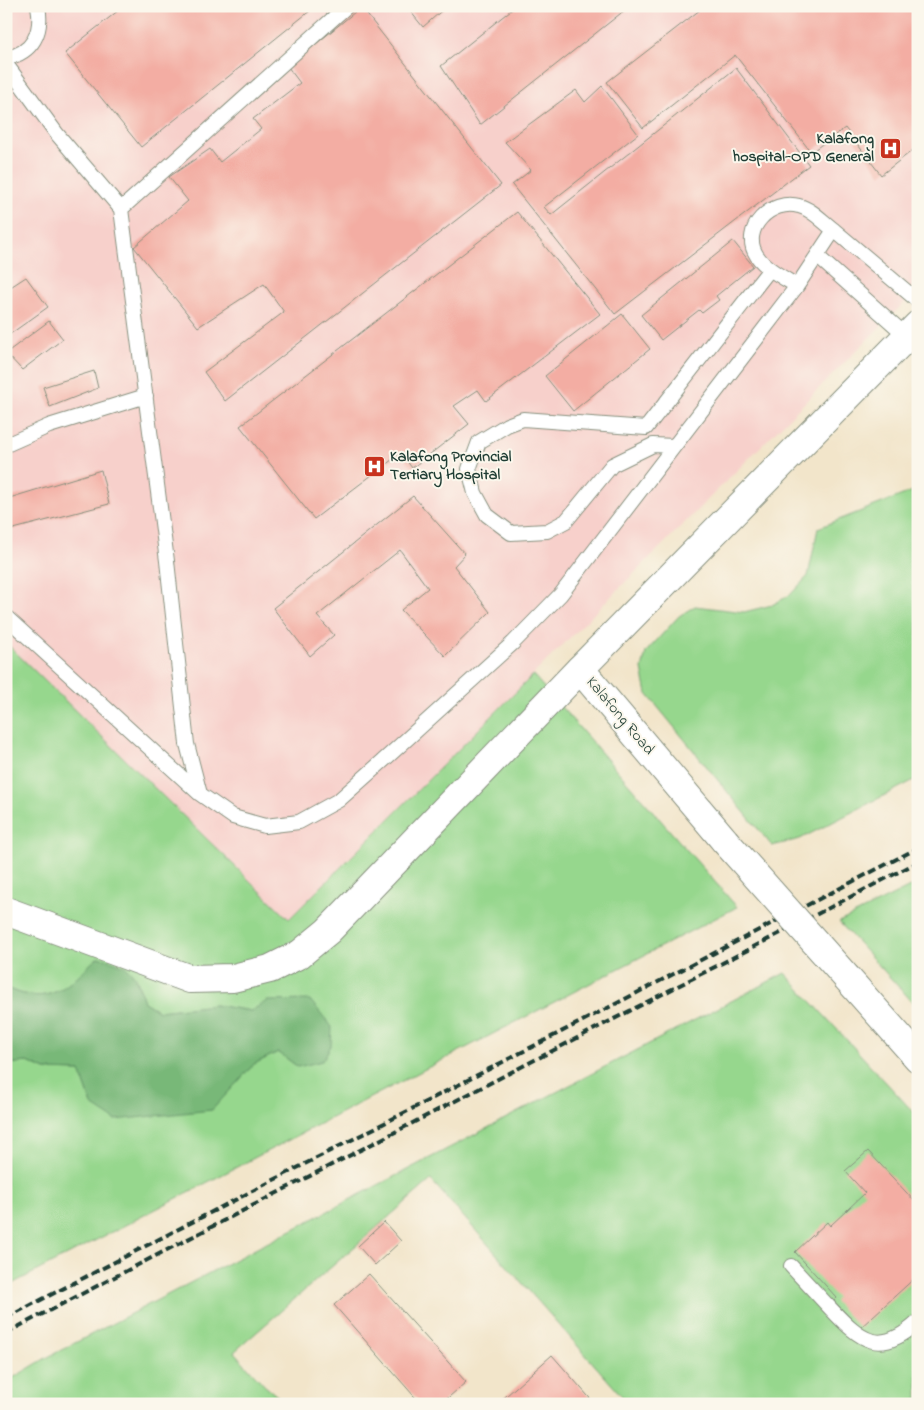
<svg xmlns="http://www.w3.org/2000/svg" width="924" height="1410" font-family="'Indie Flower',sans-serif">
	<rect width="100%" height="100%" fill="#fbf7ec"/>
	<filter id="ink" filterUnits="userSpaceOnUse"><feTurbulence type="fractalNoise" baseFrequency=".02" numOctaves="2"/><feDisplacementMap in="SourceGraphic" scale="10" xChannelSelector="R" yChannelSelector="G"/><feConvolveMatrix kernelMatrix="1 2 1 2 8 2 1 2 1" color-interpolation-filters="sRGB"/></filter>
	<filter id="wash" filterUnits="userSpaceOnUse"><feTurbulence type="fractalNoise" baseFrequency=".0096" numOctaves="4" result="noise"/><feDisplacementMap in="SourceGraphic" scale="20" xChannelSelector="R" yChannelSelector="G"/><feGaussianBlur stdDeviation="1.12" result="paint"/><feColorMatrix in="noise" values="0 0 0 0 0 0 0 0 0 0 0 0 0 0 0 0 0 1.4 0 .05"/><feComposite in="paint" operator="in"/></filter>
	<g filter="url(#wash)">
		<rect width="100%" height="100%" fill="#f2e5ca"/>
		<path fill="#f7d0cb" d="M6 6H918V289L289 919 6 643Z"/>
		<path fill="#96d78d" stroke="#5a8a60" d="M918 489V778L800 839 772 846 647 694 642 669 646 652 679 616 695 606 744 612 772 605 790 595 808 576 818 528Z
			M6 643 289 919 533 675 737 907 6 1287V1064L28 1062 45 1070 80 1071 92 1105 211 1110 254 1064 278 1052 298 1067 267 1002 251 1011 215 1005 159 1011 144 1002 136 977 99 957C66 986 53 1008 6 988Z
			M918 883V1008L839 922Z
			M785 973 918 1117V1404H629L431 1180 234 1352 265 1386 287 1404H6V1382L46 1358Z"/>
		<path fill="#78b878" stroke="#4c7a56" d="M98 957C132 966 133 969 144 1002L159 1011 215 1005 251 1011 267 1001 310 1000 332 1027 331 1046 322 1061 298 1067 278 1052 254 1064 212 1110 115 1120 92 1105 80 1071 45 1070 28 1062 6 1064V988C53 1008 66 986 98 957Z"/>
		<g id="blocks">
			<path fill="#f3ada3" d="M124 6H316L141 147 65 53Z
				M406 6H447L423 27Z
				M516 6H630L480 125 441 66Z
				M705 6H918V146L881 175 845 128 811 152 735 55 643 128 607 82Z
				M361 7 501 185 225 401 204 372 284 312 264 284 198 327 134 247 188 201 169 177 210 149 220 162 261 129 253 119 300 83 288 67Z
				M736 68 809 165 615 314 512 185 531 170 505 142 576 90 585 102 602 86 638 134 544 207 551 215Z
				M517 212 600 314 486 401 478 390 454 406 469 424 412 468 401 453 314 519 240 426Z
				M733 241 753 266 716 296 719 300 702 313 699 310 661 340 641 315Z
				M26 277 48 307 6 337V290Z
				M622 314 650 349 573 411 545 376Z
				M49 321 63 339 22 370 6 353Z
				M94 371 98 388 50 407 43 387Z
				M101 470 109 504 6 531V499Z
				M413 496 465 554 454 566 490 612 445 656 401 610 428 588 400 550 317 616 334 635 310 656 273 608Z
				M868 1151 918 1205V1275L860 1328 834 1301 837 1298 795 1252 827 1222 830 1226 865 1193 845 1171Z
				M384 1222 401 1241 375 1265 358 1246Z
				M369 1274 466 1382 441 1404H421L334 1305Z
				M552 1355 595 1404H497Z"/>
		</g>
	</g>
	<g filter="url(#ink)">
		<use href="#blocks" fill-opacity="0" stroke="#88917f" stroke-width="1"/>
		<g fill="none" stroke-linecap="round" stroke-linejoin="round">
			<defs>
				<path id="service" d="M347 6 121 209 167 561 187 744 200 794 233 817 265 826 299 822 339 800 385 759 513 643 561 594 797 286 834 230 918 301
					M6 58C33 53 43 32 38 6
					M6 64 57 134 121 209
					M817 256 910 339
					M797 286C784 278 766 269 757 256 739 229 772 198 799 206 812 209 823 222 834 230
					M6 445 49 426 146 396
					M674 446 653 445 612 465 566 521 547 531 511 533 487 515 475 493 469 469 479 442 507 425 523 419 646 428 770 269
					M6 617 200 794
					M791 1266C804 1280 818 1295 831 1309 861 1341 880 1357 918 1322"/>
				<path id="minor" d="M6 911 190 979 233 978 270 969 300 954 328 931 580 669"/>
				<path id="tertiary" d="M725 841 580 669 918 325
					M847 978 918 1058"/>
			</defs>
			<use href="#service" stroke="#88917f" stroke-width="16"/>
			<use href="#minor" stroke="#88917f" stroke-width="30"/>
			<use href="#tertiary" stroke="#88917f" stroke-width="30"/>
			<use href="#service" stroke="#fff" stroke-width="14"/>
			<use href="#minor" stroke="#fff" stroke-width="28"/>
			<use href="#tertiary" stroke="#fff" stroke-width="28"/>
			<path stroke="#1f3d34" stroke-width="4" stroke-dasharray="8 4" stroke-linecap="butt" d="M6 1318 918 848
				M6 1333 918 862"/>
			<defs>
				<path id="tertiary-bridge" d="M725 841 847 978"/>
			</defs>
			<use href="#tertiary-bridge" stroke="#88917f" stroke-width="30" stroke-linecap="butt"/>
			<use href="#tertiary-bridge" stroke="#fff" stroke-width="28"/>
		</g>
	</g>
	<defs>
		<symbol id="hospital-square" viewBox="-11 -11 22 22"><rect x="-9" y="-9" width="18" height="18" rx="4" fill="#c8321e" stroke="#fbf7ec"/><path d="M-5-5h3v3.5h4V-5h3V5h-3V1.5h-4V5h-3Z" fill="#fff"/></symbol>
	</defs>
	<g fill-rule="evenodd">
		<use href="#hospital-square" x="878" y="136" width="25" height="25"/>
		<use href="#hospital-square" x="362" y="454" width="25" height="25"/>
	</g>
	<g text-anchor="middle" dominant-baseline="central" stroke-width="4" stroke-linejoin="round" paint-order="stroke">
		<g font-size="16" font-weight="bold" fill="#1f3d34" stroke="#fbf7ec" text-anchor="end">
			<text x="874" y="139">Kalafong<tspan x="874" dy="18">hospital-OPD General</tspan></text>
			<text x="390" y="457" text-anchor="start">Kalafong Provincial<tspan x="390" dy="18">Tertiary Hospital</tspan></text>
		</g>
		<g font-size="16" fill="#1f3d34" stroke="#fbf7ec">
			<text transform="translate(620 716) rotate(50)">Kalafong Road</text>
		</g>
	</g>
	<rect width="924" height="1410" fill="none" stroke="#fbf7ec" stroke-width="25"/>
</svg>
